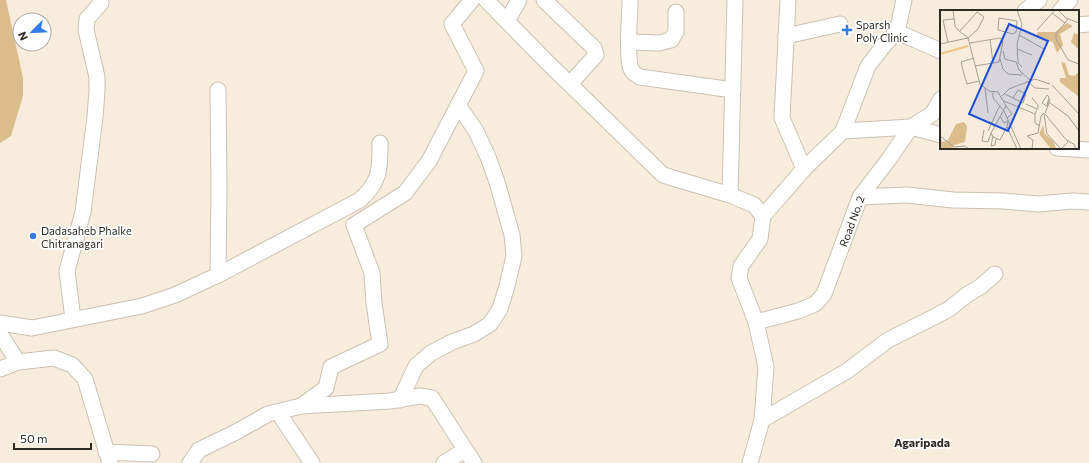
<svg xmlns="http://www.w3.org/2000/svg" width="1089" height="463" font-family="Commissioner,sans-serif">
	<rect width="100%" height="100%" fill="#f8eddc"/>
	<path fill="#dbbc8b" d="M0 0H6L23 78V96L11 136 0 143Z"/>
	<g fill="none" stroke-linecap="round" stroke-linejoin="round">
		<defs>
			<g id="minor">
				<path d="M486 0 547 62 663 175 730 195 754 205 763 216"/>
				<path d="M544 0 594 48 596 55 570 84"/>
				<path d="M630 0C630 15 626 56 631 69 633 73 636 75 640 77L733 90"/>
				<path d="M788 0 782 118 804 169"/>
				<path d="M1025 11 1039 0"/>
				<path d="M1060 11 1070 0"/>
				<path d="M507 21 519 0"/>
				<path d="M1078 25 1089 24"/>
				<path d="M897 32 904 0"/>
				<path d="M786 36 840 24"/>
				<path d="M629 42 659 43 671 40 676 32V12"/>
				<path d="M218 90 219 188 218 275"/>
				<path d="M843 131 868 66 885 44 897 32 941 51"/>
				<path d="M1057 148 1089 150"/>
				<path d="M730 195 735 0"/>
				<path d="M860 197 907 195 953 200 1004 201 1038 204 1073 201 1089 202"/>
				<path d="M73 319 67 271 83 212 95 117 97 91V77L86 30 87 19 101 3"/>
				<path id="s1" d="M756 322 798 311 815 304 824 294 860 197 889 159 911 127 932 114 941 99"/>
				<path d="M0 323 32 328 142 306 175 295 218 275 360 200C380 182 380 170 380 143"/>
				<path d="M0 334 18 362"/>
				<path d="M0 369 18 362 54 358 72 365 85 379 110 463"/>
				<path d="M400 400 416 366 431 353 452 342 474 334 490 324 500 309 507 286 514 256 512 235 497 182 488 157 476 131 458 105"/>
				<path d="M301 406 326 388 331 367 380 344 374 303 372 273 354 225 405 193 429 161 476 71 452 24 472 0"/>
				<path d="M278 412 312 463"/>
				<path d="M762 420 847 371 888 340 932 318 949 309 968 294 980 287 995 274"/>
				<path d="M106 452 152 454"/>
				<path d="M190 463 199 450 236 432 268 414 301 406 390 401 420 396 432 398 474 463"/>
				<path d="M444 463 465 450"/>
				<path d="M750 463 762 420 766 367 756 322 739 278 741 266 760 239 763 216 804 169 843 131 911 127 941 135"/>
			</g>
		</defs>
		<use href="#minor" stroke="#cbc1b1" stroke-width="17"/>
		<use href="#minor" stroke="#fff" stroke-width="15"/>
	</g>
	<g fill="#337ce9" stroke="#fff" stroke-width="1.5">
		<path d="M845 24h4v4h4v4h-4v4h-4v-4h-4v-4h4z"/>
		<circle cx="33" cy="236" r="4"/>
	</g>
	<g text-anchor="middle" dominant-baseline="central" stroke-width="3.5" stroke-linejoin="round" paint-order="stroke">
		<g font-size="11" fill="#2e2a24" stroke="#fff" text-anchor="start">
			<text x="856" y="24">Sparsh<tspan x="856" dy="13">Poly Clinic</tspan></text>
			<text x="41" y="230">Dadasaheb Phalke<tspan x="41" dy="13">Chitranagari</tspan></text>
		</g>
		<g font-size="11" fill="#2e2a24" stroke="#fff">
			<text stroke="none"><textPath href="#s1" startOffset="153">Road No. 2</textPath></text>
		</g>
		<g font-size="12" font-weight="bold" fill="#2e2a24" stroke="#fff">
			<text x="922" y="442">Agaripada</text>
		</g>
	</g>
	<g transform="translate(940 10)">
		<rect width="139" height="139" fill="#f8eddc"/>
		<path d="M127 13 133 16 120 24 123 35 117 43 113 32 96 27 98 22H115ZM134 23 139 25V40L131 32ZM121 52 125 53 129 65 134 66 139 62V87L120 72V68H126ZM24 112 27 116 25 132 14 135 12 139H0V129L3 132 8 130 16 114ZM103 115 105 124 114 132 116 139H111L99 124Z" fill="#dbbc8b"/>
		<path fill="none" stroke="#f2c680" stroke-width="2" d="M0 44 28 36"/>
		<path fill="none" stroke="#a79f92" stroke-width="1" d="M13 0 15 16 18 20 28 28 38 19 44 7 37 2 20 21M77 0 82 14 77 34 78 53 82 57M118 0 126 8 139 13M112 3 125 13M59 8 77 11 76 22 73 24 58 20ZM128 9 116 24V29L128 50 139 54M97 20 115 0M79 25 104 39M50 29 53 53M8 32 3 10 14 9M30 33 60 28 63 31 59 52 35 56M0 34 28 28 40 74 49 81 58 82 66 96 51 123 53 127 60 130 67 117M77 39 92 45M63 41 65 49 76 52 79 60 91 71M34 48 21 52 24 64 27 74 39 71M60 49 63 59 68 64 82 65M88 72 95 78 109 79M112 75 139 104M45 78 48 103M53 81V88L64 101 81 139M65 84 83 93 86 84 78 80 73 88M62 86 69 79 95 69 110 74M92 88 98 95V99M64 91 95 104 97 99 86 94M110 93 128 106 139 121M66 96 72 104 67 108M107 96 109 87 107 85 102 93 107 96 110 89M105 103 110 91M95 104V113L100 116M104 104 107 124 121 139M105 104 128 132 121 139M60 106 64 113 68 111 67 117 77 139M44 120 42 131 48 132 51 123M48 121 60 95M0 126 14 137 25 136 29 139M53 126 51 136 55 135 56 129M127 130 135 135V139M92 139 93 130 87 126 98 123 101 106 104 103"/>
		<path fill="#1d4ed8" fill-opacity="0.15" stroke="#1d4ed8" stroke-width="2" d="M69 14 108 31 68 121 29 104Z"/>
		<rect width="139" height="139" fill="none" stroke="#2e2a24" stroke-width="2"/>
	</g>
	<g transform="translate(32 32) rotate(246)"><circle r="19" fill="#ffffff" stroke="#abaaa7"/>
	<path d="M0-3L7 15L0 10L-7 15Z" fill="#337ce9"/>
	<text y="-6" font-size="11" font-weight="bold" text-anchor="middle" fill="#2e2a24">N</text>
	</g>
	<path d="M14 443v6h77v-6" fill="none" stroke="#2e2a24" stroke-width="2"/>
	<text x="20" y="443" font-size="12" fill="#2e2a24" stroke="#ffffff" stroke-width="3" paint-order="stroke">50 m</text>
</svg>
